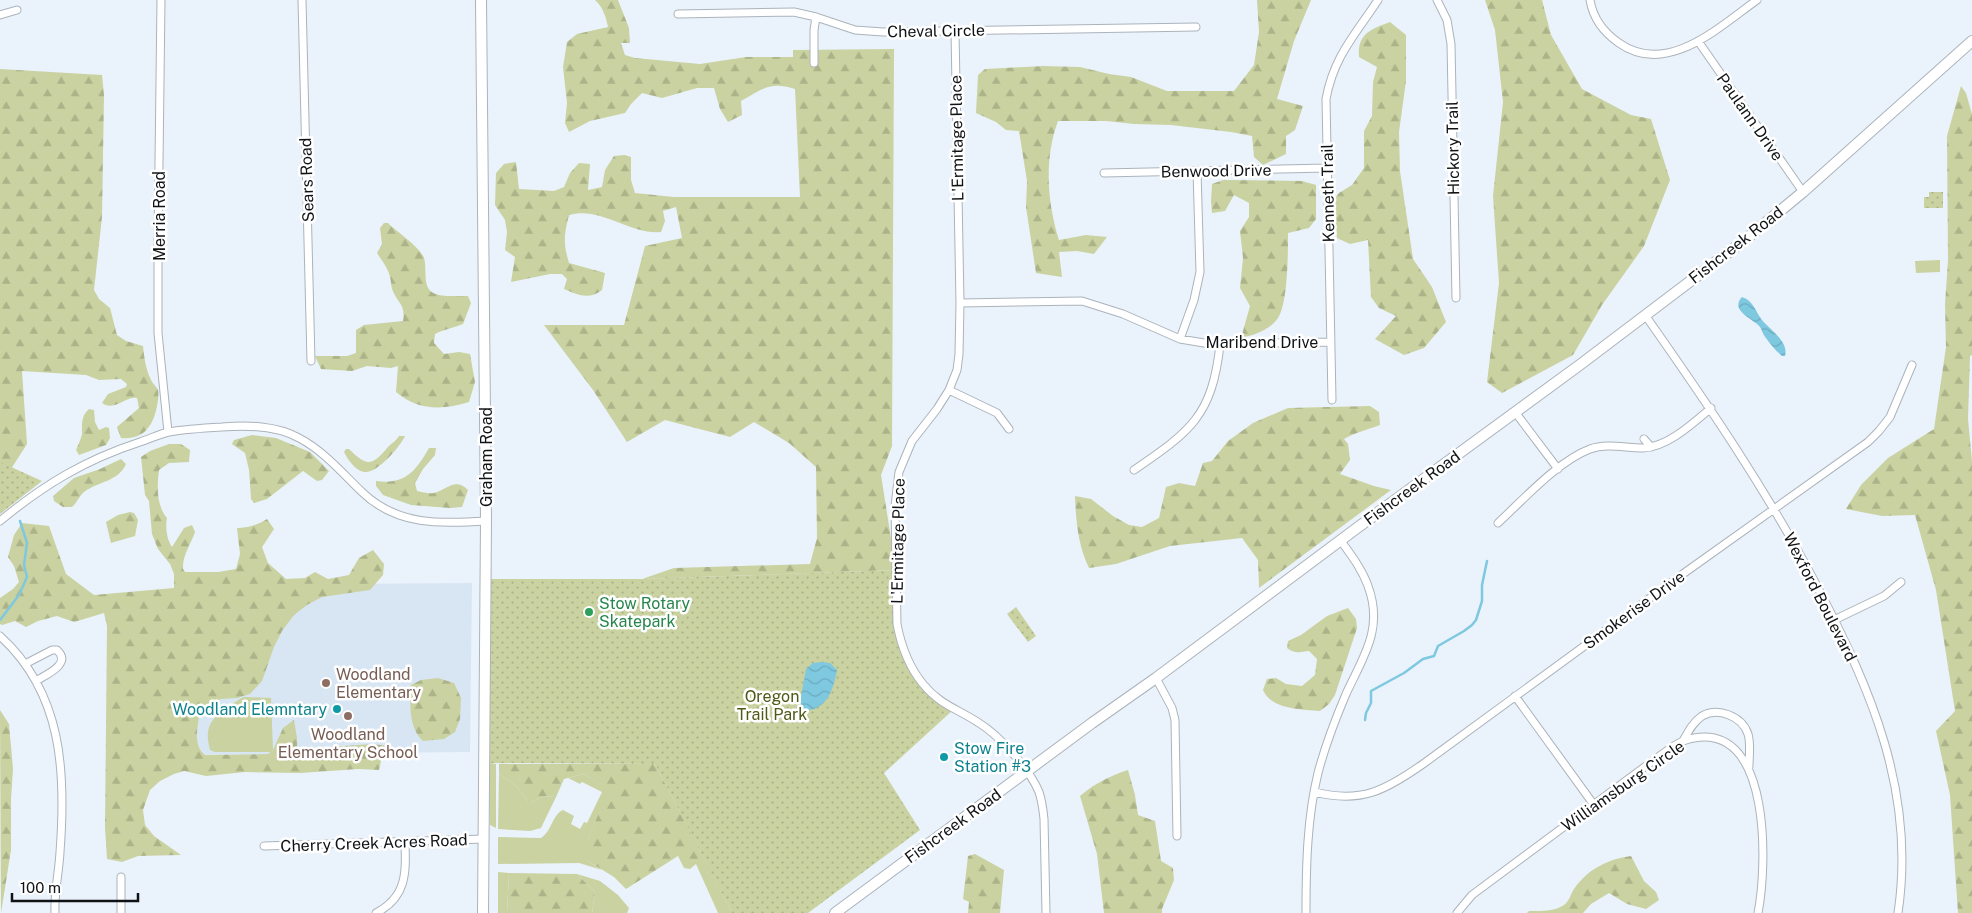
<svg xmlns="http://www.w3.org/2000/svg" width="1972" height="913" font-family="'Public Sans',sans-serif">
	<defs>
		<pattern id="forest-firs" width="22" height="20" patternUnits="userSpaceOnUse" patternTransform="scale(1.25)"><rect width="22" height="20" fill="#c9d2a0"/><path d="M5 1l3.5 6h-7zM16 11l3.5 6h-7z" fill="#acb389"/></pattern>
		<pattern id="park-dots" width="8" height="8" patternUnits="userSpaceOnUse" patternTransform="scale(1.25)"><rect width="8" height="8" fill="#c9d2a0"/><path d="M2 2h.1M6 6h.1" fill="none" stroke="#acb389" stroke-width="1.8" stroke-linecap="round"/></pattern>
		<pattern id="water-waves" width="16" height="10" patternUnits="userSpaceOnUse" patternTransform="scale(1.25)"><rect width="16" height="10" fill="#7ec8e0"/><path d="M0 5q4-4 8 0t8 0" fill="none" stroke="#6cabbf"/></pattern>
	</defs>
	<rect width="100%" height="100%" fill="#eaf3fc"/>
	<path fill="#d8e6f4" d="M472 583 470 752 181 755 180 585Z"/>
	<path fill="#c9d2a0" d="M1940 260V272L1916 273 1915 261Z
		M244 697 271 698 273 750 271 752H215L210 750C209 745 207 738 208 733 209 716 231 704 244 697Z
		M489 763 496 764V828L490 825Z
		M499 774 516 786 529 803 543 796 556 797 541 828 530 831 498 829Z
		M583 774 610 789 588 839V861L602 870 579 863 498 864V837L541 838C552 831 552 815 563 810L574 816 571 824 580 829 584 822 587 823 602 792 582 782 580 784 568 778Z
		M696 864H707L732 913H718Z
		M498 872 509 873 507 913H498Z
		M577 874 600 881 618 895 629 908 627 913H592L595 892Z"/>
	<path fill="url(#forest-firs)" d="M595 0H618L629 28 630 43H621L625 55 635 58 700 64 746 57H793V50L894 49 892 446 881 475 896 570 642 579 674 568 810 564 817 538 816 467 789 443 754 422 730 437 665 420 627 442 593 390 544 325H624L645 246 682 238 676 207 663 211 665 221 661 232C630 235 601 206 569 215 564 235 563 243 569 263L605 273 602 290C589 300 578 295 564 289L567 279 562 274H550L511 282 515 257 505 250 507 232 505 220 495 205 496 173 504 164 516 162 519 189 554 191 564 187 570 173 579 163 590 164 588 190 602 187 605 170 614 156 625 155 631 157V180L635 193 674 197H800L795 89C770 81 763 89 741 101L742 115 728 122 720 109 714 88H697L662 98 642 93 631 104 625 113 590 121 569 132 565 123 567 103 563 67 567 42 577 34 608 27C606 17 603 7 595 0Z
		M1257 0H1311L1294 41 1277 99 1303 106 1295 130 1286 136V154L1263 165 1254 157 1252 136 1231 132 1171 125 1134 124 1106 121H1058C1044 159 1047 202 1059 240L1086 235 1107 237 1094 254 1077 251 1059 252 1062 277 1036 273 1026 207 1027 181 1019 131 1006 130 996 122 976 113 978 75 985 69 1043 66 1080 67 1109 74 1131 77 1167 91H1234L1254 65 1259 32Z
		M1485 0H1542L1551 35 1582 89 1631 115 1651 119 1670 180 1644 246 1602 305 1573 355 1502 393 1487 382 1499 283 1493 196 1503 102 1495 30Z
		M1390 22 1406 35V81L1399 132 1400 171 1413 259 1432 287 1446 322 1424 348 1404 355 1375 339 1396 316 1379 308 1371 297 1368 240 1350 244 1337 238 1333 201 1339 193 1352 185 1364 168V131L1372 116 1373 82 1377 67 1359 57C1357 34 1371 29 1390 22Z
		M0 69 102 75 104 95 102 217 94 290 99 299 110 308 117 335 126 341 143 346C144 357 146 370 151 380 153 384 156 386 158 390 159 394 158 401 157 406 153 426 144 440 121 438L117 427 139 408 137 398C125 396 115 412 102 403L108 394 126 387 127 384 121 379 99 380 86 375 22 371 27 444 9 472 0 508Z
		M1961 86 1966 93 1972 114V355L1970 356 1968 419 1972 461V913H1958L1950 795 1936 731 1955 711 1936 590 1915 515 1882 516 1846 509 1861 485 1888 458 1934 429 1946 347 1945 304 1948 260 1947 136Z
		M1223 180 1302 181 1316 185V219L1309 228 1288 233C1288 252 1288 303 1278 318 1270 330 1254 335 1241 338L1250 306 1240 288 1243 258 1240 231 1249 217V203L1234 195 1225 211 1212 213 1211 201 1212 184Z
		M384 223H388C397 232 420 247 424 258 426 265 425 274 426 281 428 301 454 295 468 296L471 303 463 324C454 328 444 329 435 334L434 343 444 354 459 352 470 354 475 382 469 402C443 410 418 411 396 392L398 366 391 368 367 366 352 371 321 369 315 356H347L356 353V330L364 325 403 321C406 304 397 303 392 289 391 285 391 281 390 277 388 268 382 261 377 253L382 244 380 228Z
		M1370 406 1379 412 1380 425C1367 430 1357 432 1344 439L1348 444 1350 460 1340 474 1374 486 1391 490 1259 588 1258 560 1242 538 1170 546 1116 564 1089 568C1078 545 1076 522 1075 496L1091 499 1113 516 1129 525 1142 527 1159 518 1166 487 1179 483 1195 486 1203 463 1212 461 1228 441 1253 423 1288 408Z
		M89 409 94 410 95 422 99 430 106 427 109 428 110 438 106 445 79 455 76 450C78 445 81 439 82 434 82 424 81 416 89 409Z
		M252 435 276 438 310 452 329 471 322 480 317 481 303 471 267 499 254 503 251 499 249 470 245 453 232 444 234 440Z
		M399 436H405C400 447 377 474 364 472 355 470 348 460 344 452L346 449H349C367 467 372 466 388 447 392 443 396 441 399 436Z
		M169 444H181L190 450 189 462 169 463 159 470C157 486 156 505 167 518 165 527 167 540 172 547L184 528 192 525 195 532C191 544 182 556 183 569L185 572H218L236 569 240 554 237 528C249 528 257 525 267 519L274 529 262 547 268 563 286 579 305 578 315 572 328 579 349 575 359 558 373 550 384 564 383 575 370 590 322 597 307 605 294 615 282 631 274 647 262 681 250 694 237 698 221 699 200 711C198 725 192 745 205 755L268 754 273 750 283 728 294 720 297 738V754L321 748 371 744 389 746 382 757 379 770 358 769 300 773 245 772 206 776 184 771 174 774 160 781 150 790 143 810 145 825 154 836 181 855 138 856 122 862 107 859 105 828 107 626 104 613 74 622 57 616 38 621 26 627 15 621 2 625 0 624V598L13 589 19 582 14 566 8 557 14 535 22 523 49 526 66 574 94 595 174 588V574L170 564 158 549 152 534 149 501 145 495 141 457 150 451Z
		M429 448H436L435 455 423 469 415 483 417 491C423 492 428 494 434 493 447 490 455 477 468 490L462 507 450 508 411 505 383 495 376 486V481C405 485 416 471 429 448Z
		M121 459 126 464C118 482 99 481 84 492 79 496 77 503 72 507H63L54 501 53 496 74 478 100 469Z
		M130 512 134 513 138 520 135 536 111 543 106 522 118 515Z
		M1348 608 1356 619 1357 628 1335 695 1329 704 1320 711C1300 709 1272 710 1263 690L1267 679 1276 678 1286 684 1302 686 1315 675 1317 659 1309 651C1300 652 1294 654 1287 648L1288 641 1301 635 1327 616Z
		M438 678 454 683 461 698 460 719 455 732 444 739 423 741C408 727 410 704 411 685L421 680Z
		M0 710 9 724 13 769 11 799V850L1 913Z
		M499 764H655L707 864H696L690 869 684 868 678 856 626 889 614 877 588 861V839L609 789 583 774 564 779 556 797 543 796 529 803 516 786 499 774Z
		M1128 770 1135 795 1138 815 1155 821 1161 861 1173 868 1174 880 1162 909V913H1104L1097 854 1080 796C1095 783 1110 776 1128 770Z
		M975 854 1004 870 1000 913H968L969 902 963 899 968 856Z
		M1631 856 1644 881 1656 892 1659 900 1646 909 1627 904 1609 893 1591 904 1583 913H1527L1529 911C1540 911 1554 912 1564 905 1569 902 1571 893 1574 889 1588 869 1608 859 1631 856Z
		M509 873 577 874 595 892 592 913H507Z"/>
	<path fill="url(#park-dots)" d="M1929 192H1943V208H1924V197H1929Z
		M0 462 42 481 0 514Z
		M896 570 900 640 923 684 953 710 884 773 920 830 808 913H732L655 764 489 763 490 579H642Z
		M1016 607 1036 636 1028 642 1007 614Z"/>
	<path fill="url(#water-waves)" d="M1742 297C1754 301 1755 311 1762 320 1770 330 1789 341 1785 356H1782C1776 351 1770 344 1766 338 1763 335 1762 330 1760 327 1754 319 1729 311 1742 297Z
		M821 662 830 663 837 670C833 691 827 710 803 711L800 702 806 669 813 663Z"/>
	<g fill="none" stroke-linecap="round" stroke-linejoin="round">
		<path stroke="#7ec8e0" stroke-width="2.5" d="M0 620 19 595 27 577 24 565 27 543 20 521
			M1365 720 1366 713 1371 703V691L1404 673 1423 659 1434 656 1438 646 1464 631 1472 625 1476 620 1482 601V585L1487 561"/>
		<defs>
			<path id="minor" d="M161 0 158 243V333L168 432
				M302 0 311 361
				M1437 0 1447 20 1451 44 1456 298
				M1590 0C1593 18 1603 32 1619 43 1667 77 1719 27 1757 0
				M678 14 794 12 816 17 855 30 883 32 1196 27
				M0 15 17 10
				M955 31 960 303 959 354 957 370 949 390 937 409 912 441 899 472 895 506 897 624C901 645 909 667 923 684 940 705 958 709 979 723 999 735 1030 770 1039 792 1042 801 1043 809 1044 819L1046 913
				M1698 41 1803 192
				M814 63V30L816 17
				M1104 173 1327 168
				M960 303 1082 301 1123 314 1180 339 1210 344 1331 342
				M1645 315C1707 403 1767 491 1817 586 1871 689 1916 793 1898 913
				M1180 339 1194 300 1200 272 1197 171
				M949 390 997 413 1009 429
				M1332 400 1326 99C1334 56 1355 35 1378 0
				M1515 412 1558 469
				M1644 439 1651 447
				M1134 470C1191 431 1212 416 1220 345
				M0 521C45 484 85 460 140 442 150 439 159 434 169 432 186 429 204 428 222 427 247 425 276 425 299 438 324 451 342 473 362 492 397 526 441 524 486 521
				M1498 523C1523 500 1558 461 1590 449 1607 443 1625 448 1643 448 1668 447 1693 423 1711 408
				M1834 620 1884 596 1901 582
				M0 636C63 693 66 773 60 852 59 872 54 893 55 913
				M25 664 52 650H57C72 664 47 674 36 681
				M1156 678 1172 708 1175 720 1177 836
				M1515 696 1594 805
				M1683 741C1688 732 1693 722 1702 716 1718 707 1742 716 1748 734 1751 744 1749 756 1749 766
				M1315 792C1361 804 1386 790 1423 764L1687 571 1868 442 1879 431 1890 417 1912 365
				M264 846 484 839
				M121 913V877
				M376 913C407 897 406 873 405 842
				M1306 913C1306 867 1307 818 1318 773 1325 746 1335 720 1346 694 1363 657 1384 629 1368 586 1362 569 1351 555 1341 541
				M1457 913 1472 895 1654 760C1667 751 1679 740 1694 738 1772 724 1767 867 1758 913"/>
			<path id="secondary" d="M481 0 486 521 483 913
				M835 913 1092 723 1156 678 1357 528 1581 364 1746 239 1803 192 1972 41"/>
		</defs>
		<use href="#minor" stroke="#abb3bb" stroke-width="9"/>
		<use href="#secondary" stroke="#abb3bb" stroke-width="12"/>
		<use href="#minor" stroke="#fff" stroke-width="7"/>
		<use href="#secondary" stroke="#fff" stroke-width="10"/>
	</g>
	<circle fill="#2e9e5b" stroke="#fff" stroke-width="2" cx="589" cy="612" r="5"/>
	<g fill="#8d6e63" stroke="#fff" stroke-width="2">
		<circle cx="326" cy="683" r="5"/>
		<circle cx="348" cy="716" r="5"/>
	</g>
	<g fill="#0f9aa8" stroke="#fff" stroke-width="2">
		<circle cx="337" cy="709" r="5"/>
		<circle cx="944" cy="757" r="5"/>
	</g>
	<g text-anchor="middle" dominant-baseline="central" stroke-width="5" stroke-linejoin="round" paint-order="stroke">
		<g font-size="16" fill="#101316" stroke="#fff">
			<text transform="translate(936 31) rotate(-1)">Cheval Circle</text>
			<text transform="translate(1750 117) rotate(55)">Paulann Drive</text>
			<text transform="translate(957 138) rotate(-91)">L'Ermitage Place</text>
			<text transform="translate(1453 148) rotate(-91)">Hickory Trail</text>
			<text transform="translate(1216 171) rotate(-1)">Benwood Drive</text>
			<text transform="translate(307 180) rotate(-92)">Sears Road</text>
			<text transform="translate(1328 193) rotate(-91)">Kenneth Trail</text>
			<text transform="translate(159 216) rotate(-90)">Merria Road</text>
			<text transform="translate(1736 245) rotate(-38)">Fishcreek Road</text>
			<text x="1262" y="342">Maribend Drive</text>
			<text transform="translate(486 457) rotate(-90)">Graham Road</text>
			<text transform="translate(1412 488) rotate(-36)">Fishcreek Road</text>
			<text transform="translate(898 541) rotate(-89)">L'Ermitage Place</text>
			<text transform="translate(1820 597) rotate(63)">Wexford Boulevard</text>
			<text transform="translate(1634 610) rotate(-36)">Smokerise Drive</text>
			<text transform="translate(1623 786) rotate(-35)">Williamsburg Circle</text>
			<text transform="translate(953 826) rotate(-36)">Fishcreek Road</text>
			<text transform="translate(374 843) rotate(-2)">Cherry Creek Acres Road</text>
		</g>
		<g font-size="16" fill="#27864d" stroke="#fff" text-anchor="start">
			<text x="599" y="603">Stow Rotary<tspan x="599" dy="18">Skatepark</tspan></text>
		</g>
		<g font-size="16" fill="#785e54" stroke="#fff" text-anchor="start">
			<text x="336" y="674">Woodland<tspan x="336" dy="18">Elementary</tspan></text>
			<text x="348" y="734" text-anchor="middle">Woodland<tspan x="348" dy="18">Elementary School</tspan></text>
		</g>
		<g font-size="16" fill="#505916" stroke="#fff">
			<text x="772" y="696">Oregon<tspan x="772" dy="18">Trail Park</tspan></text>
		</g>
		<g font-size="16" fill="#0d838f" stroke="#fff" text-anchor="end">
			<text x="327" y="709">Woodland Elemntary</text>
			<text x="954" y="748" text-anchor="start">Stow Fire<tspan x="954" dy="18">Station #3</tspan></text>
		</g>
	</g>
	<path d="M12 893v8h126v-8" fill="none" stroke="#101316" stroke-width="2.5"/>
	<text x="20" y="893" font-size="15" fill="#101316" stroke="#ffffff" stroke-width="4" paint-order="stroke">100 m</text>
</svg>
